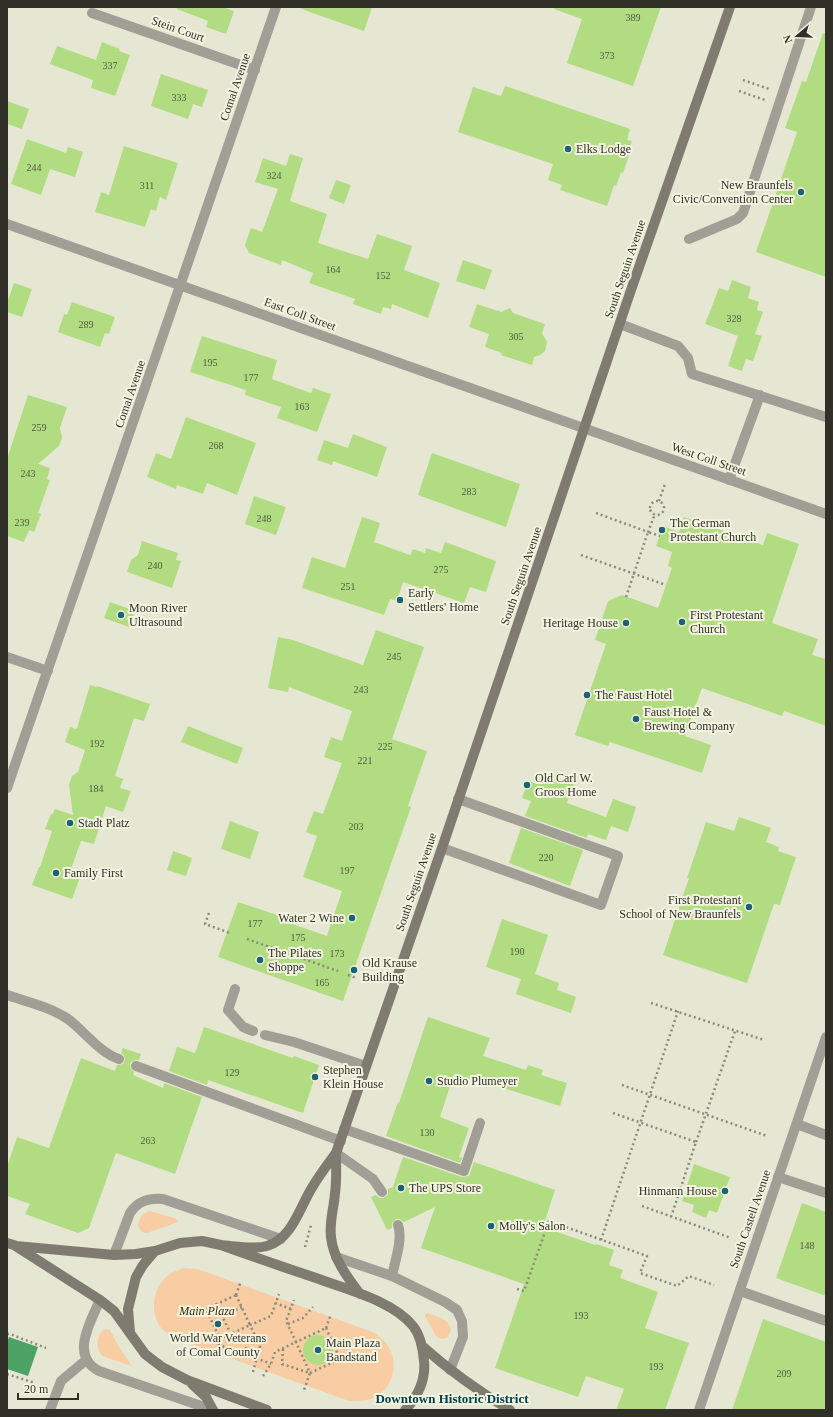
<svg xmlns="http://www.w3.org/2000/svg" width="833" height="1417" font-family="Georgia,serif">
	<rect width="100%" height="100%" fill="#e6e7d3"/>
	<path fill="#f9cda3" d="M150 1211 175 1218 178 1222 147 1233 142 1232 138 1226C139 1218 142 1213 150 1211Z
		M183 1268 198 1269 375 1333C378 1336 382 1339 385 1342 399 1358 396 1384 377 1396 369 1401 358 1401 349 1401L172 1337C169 1334 165 1332 162 1329 150 1315 152 1292 164 1279 169 1273 176 1271 183 1268Z
		M427 1313C437 1317 450 1318 451 1331L447 1338 441 1339 436 1336 425 1316V1314Z
		M106 1329 110 1330 119 1347 130 1363 131 1366 102 1356C95 1348 96 1333 106 1329Z"/>
	<path fill="#4ca365" d="M9 1337 38 1347 28 1376 7 1369V1342Z"/>
	<path fill="#b1dc82" d="M177 7H223L234 11 226 34 206 27 208 21 177 9Z
		M302 7H372L364 31 301 9Z
		M555 7H661L633 86 567 63 582 19 554 9Z
		M823 33H826V277L756 252 797 132 785 128 802 81 806 82Z
		M102 42 120 49 119 51 130 55 115 96 91 88 93 80 50 64 57 46 96 60Z
		M161 74 208 90 202 107 193 104 188 119 151 106Z
		M505 86 630 129 627 140 632 141 627 155H629L623 173 621 172 616 186 614 185 607 206 560 190 562 185 548 180 553 164 458 132 473 87 501 96Z
		M7 101 29 109 22 129 7 124Z
		M27 139 66 153 68 147 83 152 75 177 50 169 41 195 11 184Z
		M124 146 178 163 166 200 160 197 156 211 151 209 145 227 95 212 101 192 109 195Z
		M290 154 303 158 290 201 327 214 318 243 368 259 377 234 412 246 404 270 440 283 428 318 392 304 391 309 383 307 381 314 353 304 355 299 309 283 313 273 282 260 281 265 249 253 245 245 251 228 262 232 278 189 255 182 263 158 286 166Z
		M336 180 351 185 344 204 329 198Z
		M463 260 492 270 485 290 456 281Z
		M732 280 751 287 748 298 759 302 757 310 763 312 755 334 762 336 753 361 746 359 742 371 728 366 738 336 705 324 719 288 728 291Z
		M14 283 32 289 22 317 7 312V303Z
		M72 302 115 317 109 334 105 333 100 347 58 332 64 314 67 315Z
		M477 304 501 312 510 308 513 313 545 324 542 333 547 342 545 351 540 355 534 357 532 365 501 355 502 353 485 347 489 334 469 327Z
		M202 336 277 360 272 379 311 393 313 388 331 394 317 432 277 418 281 407 245 395 246 390 190 372Z
		M28 395 67 407 60 428 62 438 59 446 38 464 50 468 47 479 50 480 38 513 41 514 34 532 29 530 24 542 7 536V459Z
		M186 417 256 443 237 495 207 483 203 494 177 485 176 489 147 477 156 453 171 459Z
		M353 434 387 447 377 477 333 461 332 465 317 460 324 440 348 448Z
		M432 453 520 484 506 527 418 495Z
		M254 496 286 507 276 535 245 524Z
		M362 517 380 523 374 542 410 555 413 549 425 553 426 548 441 553 445 542 496 561 486 592 470 587 464 603 403 582 397 601 390 599 384 615 302 588 312 557 345 568Z
		M684 517 763 545 767 533 799 544 772 623 818 639 812 655 826 659V726L784 711 782 716 702 688 685 736 711 745 702 773 610 742 608 746 575 735 606 644 595 640 608 601 622 595 658 608 672 568 668 566 672 552 656 546 663 526 679 532Z
		M142 541 178 553 176 560 181 561 172 588 127 572 131 560 138 555Z
		M110 602 135 611 129 627 104 618Z
		M376 630 424 647 392 739 427 751 408 806 411 807 343 1001 218 957 238 902 283 917 281 920 327 936 342 891 303 877 317 836 306 832 314 811 323 814 342 763 324 757 331 737 342 741 352 711 289 687 288 692 268 688 278 637 293 640 363 665Z
		M90 685 96 687 97 686 150 704 144 721 134 718 115 776 123 779 120 788 131 791 123 812 106 806 94 844 81 841 70 872 81 875 72 899 32 885 39 867H40L52 831 45 829 51 814H53L55 809 73 815 69 785 72 776 78 772 85 750 65 742 70 727 76 729 77 728Z
		M188 726 243 748 237 764 181 742Z
		M542 772 574 784 567 803 606 817 613 799 636 807 628 832 611 826 606 840 588 834 587 838 525 816 531 801 522 798 528 781 537 784Z
		M739 817 771 828 766 842 779 847 778 851 796 857 780 905 774 904 747 983 663 955 689 878H687L706 822 734 831Z
		M230 821 259 832 250 859 221 849Z
		M521 828 583 850 570 886 509 863Z
		M173 851 192 858 186 876 167 870Z
		M502 919 548 935 535 974 559 983 557 990 576 997 571 1013 516 994 521 979 486 967Z
		M428 1017 490 1038 483 1056 526 1070 528 1065 543 1070 541 1075 567 1083 560 1106 494 1085 493 1086 454 1074 440 1117 469 1128 459 1157 462 1158 460 1163 386 1136 398 1102 399 1103Z
		M204 1027 293 1058 294 1056 319 1065 303 1113 208 1080 207 1085 169 1071 177 1047 195 1053Z
		M123 1048 141 1054 139 1060H135L130 1063V1067L134 1072 133 1075 163 1088 164 1083 202 1097 175 1174 116 1153 89 1228 78 1233 25 1214 30 1204 7 1196V1167L17 1137 49 1148 81 1058 115 1071 117 1065 123 1064 125 1061 124 1055 121 1053Z
		M403 1157 462 1177 469 1176 474 1162 555 1190 543 1227 595 1245 596 1244 614 1250 609 1265 623 1270 620 1278 658 1292 645 1328 689 1343 665 1410H616L624 1389 586 1376 578 1397 495 1368 524 1284 421 1248 435 1207 404 1222 400 1219H396L392 1223V1228L387 1230 371 1197 376 1195 379 1198H383L388 1195V1189L393 1187Z
		M694 1164 730 1177 717 1213 709 1210 706 1218 692 1212 694 1205 682 1201Z
		M802 1203 826 1212V1296L776 1278Z
		M763 1319 826 1342V1410H732Z
		M303 1350a15 15 0 1 1 30 0a15 15 0 1 1-30 0Z"/>
	<g fill="none" stroke-linecap="round" stroke-linejoin="round">
		<path stroke="#8a8b7d" stroke-width="2.5" stroke-dasharray="2 3" stroke-linecap="butt" d="M743 80 769 89
			M739 91 765 100
			M659 501 665 484
			M650 508a7 7 0 1 1 14 0a7 7 0 1 1-14 0Z
			M596 513 648 532 655 514
			M581 555 666 585
			M626 597 648 532 660 536
			M209 913 205 924 230 933
			M247 939 338 971
			M348 975 357 978
			M651 1003 764 1040
			M622 1085 767 1136
			M613 1113 696 1142 671 1217
			M696 1142 735 1031
			M642 1206 731 1238
			M601 1240 678 1011
			M305 1247 311 1225
			M517 1289 524 1291 549 1221 647 1256 640 1273 677 1286 689 1276 714 1285
			M236 1295 250 1325 220 1339 206 1309Z
			M236 1295 241 1281
			M275 1303 291 1309
			M288 1324 303 1318 313 1307
			M326 1328 340 1359 310 1373 296 1342Z
			M326 1328 331 1314
			M7 1334H10L46 1348
			M231 1334 222 1316 242 1307
			M218 1344 236 1353 246 1348 258 1350
			M283 1349 282 1364 310 1373 304 1390
			M214 1357 220 1339
			M256 1358 271 1364
			M253 1372 260 1346 250 1325 271 1316 279 1294
			M7 1374 35 1383
			M263 1376 271 1364 275 1352 296 1342 286 1321 294 1300"/>
		<path stroke="#a19e96" stroke-width="10" d="M689 239 737 219 743 213 811 7
			M620 324 678 346 688 358 692 374 826 417
			M729 480 760 395
			M442 848 601 905 618 856 458 799
			M235 989 228 1010 243 1027 253 1031
			M7 995C28 1002 50 1007 68 1019 84 1031 100 1053 119 1059
			M265 1035 294 1042 366 1066
			M136 1066 341 1141
			M797 1124 826 1135
			M344 1129 464 1171 480 1123
			M336 1153 373 1179 382 1192
			M778 1177 826 1193
			M392 1276C395 1261 403 1239 398 1225
			M740 1291 826 1321
			M50 1410 61 1381 86 1360"/>
		<path stroke="#a19e96" stroke-width="10" d="M92 13 255 70
			M7 224C281 319 553 419 826 514
			M7 657 48 671
			M7 788 276 7
			M114 1255 130 1213C138 1201 148 1198 163 1199L281 1239
			M336 1257 392 1276 445 1302 457 1310 462 1321 463 1337 450 1370
			M100 1300C90 1323 70 1356 99 1371L213 1410
			M699 1410 826 1037"/>
		<path stroke="#807b70" stroke-width="10" d="M336 1153C336 1166 337 1180 335 1193 334 1208 329 1222 331 1237 333 1258 347 1277 360 1294
			M7 1243 14 1245 100 1300 114 1311 145 1354 162 1367 187 1380 267 1410
			M221 1245C235 1246 253 1250 267 1246 293 1238 300 1206 313 1186 320 1174 328 1164 336 1153L442 848 631 290 730 7
			M16 1246 114 1255 136 1254 155 1251
			M130 1332 128 1309 136 1277 143 1265 155 1251 180 1243 202 1241 221 1245C254 1257 286 1268 319 1279 348 1290 393 1301 413 1326 421 1336 423 1349 424 1361 426 1379 418 1397 405 1410
			M422 1346C450 1371 478 1391 510 1410
			M192 1384 206 1397 213 1410"/>
	</g>
	<g fill="#1b6372" stroke="#f3f4e0" stroke-width="1.5">
		<circle cx="568" cy="149" r="4"/>
		<circle cx="801" cy="192" r="4"/>
		<circle cx="662" cy="530" r="4"/>
		<circle cx="400" cy="600" r="4"/>
		<circle cx="121" cy="615" r="4"/>
		<circle cx="682" cy="622" r="4"/>
		<circle cx="626" cy="623" r="4"/>
		<circle cx="587" cy="695" r="4"/>
		<circle cx="636" cy="719" r="4"/>
		<circle cx="527" cy="785" r="4"/>
		<circle cx="70" cy="823" r="4"/>
		<circle cx="56" cy="873" r="4"/>
		<circle cx="749" cy="907" r="4"/>
		<circle cx="352" cy="918" r="4"/>
		<circle cx="260" cy="960" r="4"/>
		<circle cx="354" cy="970" r="4"/>
		<circle cx="315" cy="1077" r="4"/>
		<circle cx="429" cy="1081" r="4"/>
		<circle cx="401" cy="1188" r="4"/>
		<circle cx="725" cy="1191" r="4"/>
		<circle cx="491" cy="1226" r="4"/>
		<circle cx="218" cy="1324" r="4"/>
		<circle cx="318" cy="1350" r="4"/>
	</g>
	<g text-anchor="middle" dominant-baseline="central" stroke-width="4" stroke-linejoin="round" paint-order="stroke">
		<g font-size="10" fill="#505b3f">
			<text x="633" y="17">389</text>
			<text x="607" y="55">373</text>
			<text x="110" y="65">337</text>
			<text x="179" y="97">333</text>
			<text x="34" y="167">244</text>
			<text x="274" y="175">324</text>
			<text x="147" y="185">311</text>
			<text x="333" y="269">164</text>
			<text x="383" y="275">152</text>
			<text x="734" y="318">328</text>
			<text x="86" y="324">289</text>
			<text x="516" y="336">305</text>
			<text x="210" y="362">195</text>
			<text x="251" y="377">177</text>
			<text x="302" y="406">163</text>
			<text x="39" y="427">259</text>
			<text x="216" y="445">268</text>
			<text x="28" y="473">243</text>
			<text x="469" y="491">283</text>
			<text x="264" y="518">248</text>
			<text x="22" y="522">239</text>
			<text x="155" y="565">240</text>
			<text x="441" y="569">275</text>
			<text x="348" y="586">251</text>
			<text x="394" y="656">245</text>
			<text x="361" y="689">243</text>
			<text x="97" y="743">192</text>
			<text x="385" y="746">225</text>
			<text x="365" y="760">221</text>
			<text x="96" y="788">184</text>
			<text x="356" y="826">203</text>
			<text x="546" y="857">220</text>
			<text x="347" y="870">197</text>
			<text x="255" y="923">177</text>
			<text x="298" y="937">175</text>
			<text x="517" y="951">190</text>
			<text x="337" y="953">173</text>
			<text x="322" y="982">165</text>
			<text x="232" y="1072">129</text>
			<text x="427" y="1132">130</text>
			<text x="148" y="1140">263</text>
			<text x="807" y="1245">148</text>
			<text x="581" y="1315">193</text>
			<text x="656" y="1366">193</text>
			<text x="784" y="1373">209</text>
		</g>
		<g font-size="12" fill="#303029" stroke="#f3f4e0">
			<text transform="translate(178 29) rotate(19)">Stein Court</text>
			<text transform="translate(235 87) rotate(-71)">Comal Avenue</text>
			<text transform="translate(625 269) rotate(-71)">South Seguin Avenue</text>
			<text transform="translate(300 314) rotate(20)">East Coll Street</text>
			<text transform="translate(130 394) rotate(-71)">Comal Avenue</text>
			<text transform="translate(709 459) rotate(19)">West Coll Street</text>
			<text transform="translate(521 576) rotate(-71)">South Seguin Avenue</text>
			<text transform="translate(416 882) rotate(-71)">South Seguin Avenue</text>
			<text transform="translate(750 1219) rotate(-71)">South Castell Avenue</text>
		</g>
		<g font-size="12" fill="#303029" stroke="#f3f4e0" text-anchor="start">
			<text x="576" y="149">Elks Lodge</text>
			<text x="793" y="185" text-anchor="end">New Braunfels<tspan x="793" dy="14">Civic/Convention Center</tspan></text>
			<text x="670" y="523">The German<tspan x="670" dy="14">Protestant Church</tspan></text>
			<text x="408" y="593">Early<tspan x="408" dy="14">Settlers' Home</tspan></text>
			<text x="129" y="608">Moon River<tspan x="129" dy="14">Ultrasound</tspan></text>
			<text x="690" y="615">First Protestant<tspan x="690" dy="14">Church</tspan></text>
			<text x="618" y="623" text-anchor="end">Heritage House</text>
			<text x="595" y="695">The Faust Hotel</text>
			<text x="644" y="712">Faust Hotel &amp;<tspan x="644" dy="14">Brewing Company</tspan></text>
			<text x="535" y="778">Old Carl W.<tspan x="535" dy="14">Groos Home</tspan></text>
			<text x="78" y="823">Stadt Platz</text>
			<text x="64" y="873">Family First</text>
			<text x="741" y="900" text-anchor="end">First Protestant<tspan x="741" dy="14">School of New Braunfels</tspan></text>
			<text x="344" y="918" text-anchor="end">Water 2 Wine</text>
			<text x="268" y="953">The Pilates<tspan x="268" dy="14">Shoppe</tspan></text>
			<text x="362" y="963">Old Krause<tspan x="362" dy="14">Building</tspan></text>
			<text x="323" y="1070">Stephen<tspan x="323" dy="14">Klein House</tspan></text>
			<text x="437" y="1081">Studio Plumeyer</text>
			<text x="409" y="1188">The UPS Store</text>
			<text x="717" y="1191" text-anchor="end">Hinmann House</text>
			<text x="499" y="1226">Molly's Salon</text>
			<text x="218" y="1338" text-anchor="middle">World War Veterans<tspan x="218" dy="14">of Comal County</tspan></text>
			<text x="326" y="1343">Main Plaza<tspan x="326" dy="14">Bandstand</tspan></text>
		</g>
		<g font-size="12" font-style="italic" fill="#452806" stroke="#f3f4e0">
			<text x="207" y="1311">Main Plaza</text>
		</g>
		<g font-size="13" font-weight="bold" fill="#00404b" stroke="#f3f4e0">
			<text x="452" y="1398">Downtown Historic District</text>
		</g>
	</g>
	<rect width="833" height="1417" fill="none" stroke="#303029" stroke-width="16"/>
	<g transform="translate(797 36) rotate(251)" stroke="#f3f4e0" stroke-width="3" paint-order="stroke">
	<path d="M0-3L7 15L0 10L-7 15Z" fill="#303029"/>
	<text y="-6" font-size="11" font-weight="bold" text-anchor="middle" fill="#303029">N</text>
	</g>
	<path d="M18 1393v6h60v-6" fill="none" stroke="#303029" stroke-width="2"/>
	<text x="24" y="1393" font-size="12" fill="#303029" stroke="#f3f4e0" stroke-width="3" paint-order="stroke">20 m</text>
</svg>
